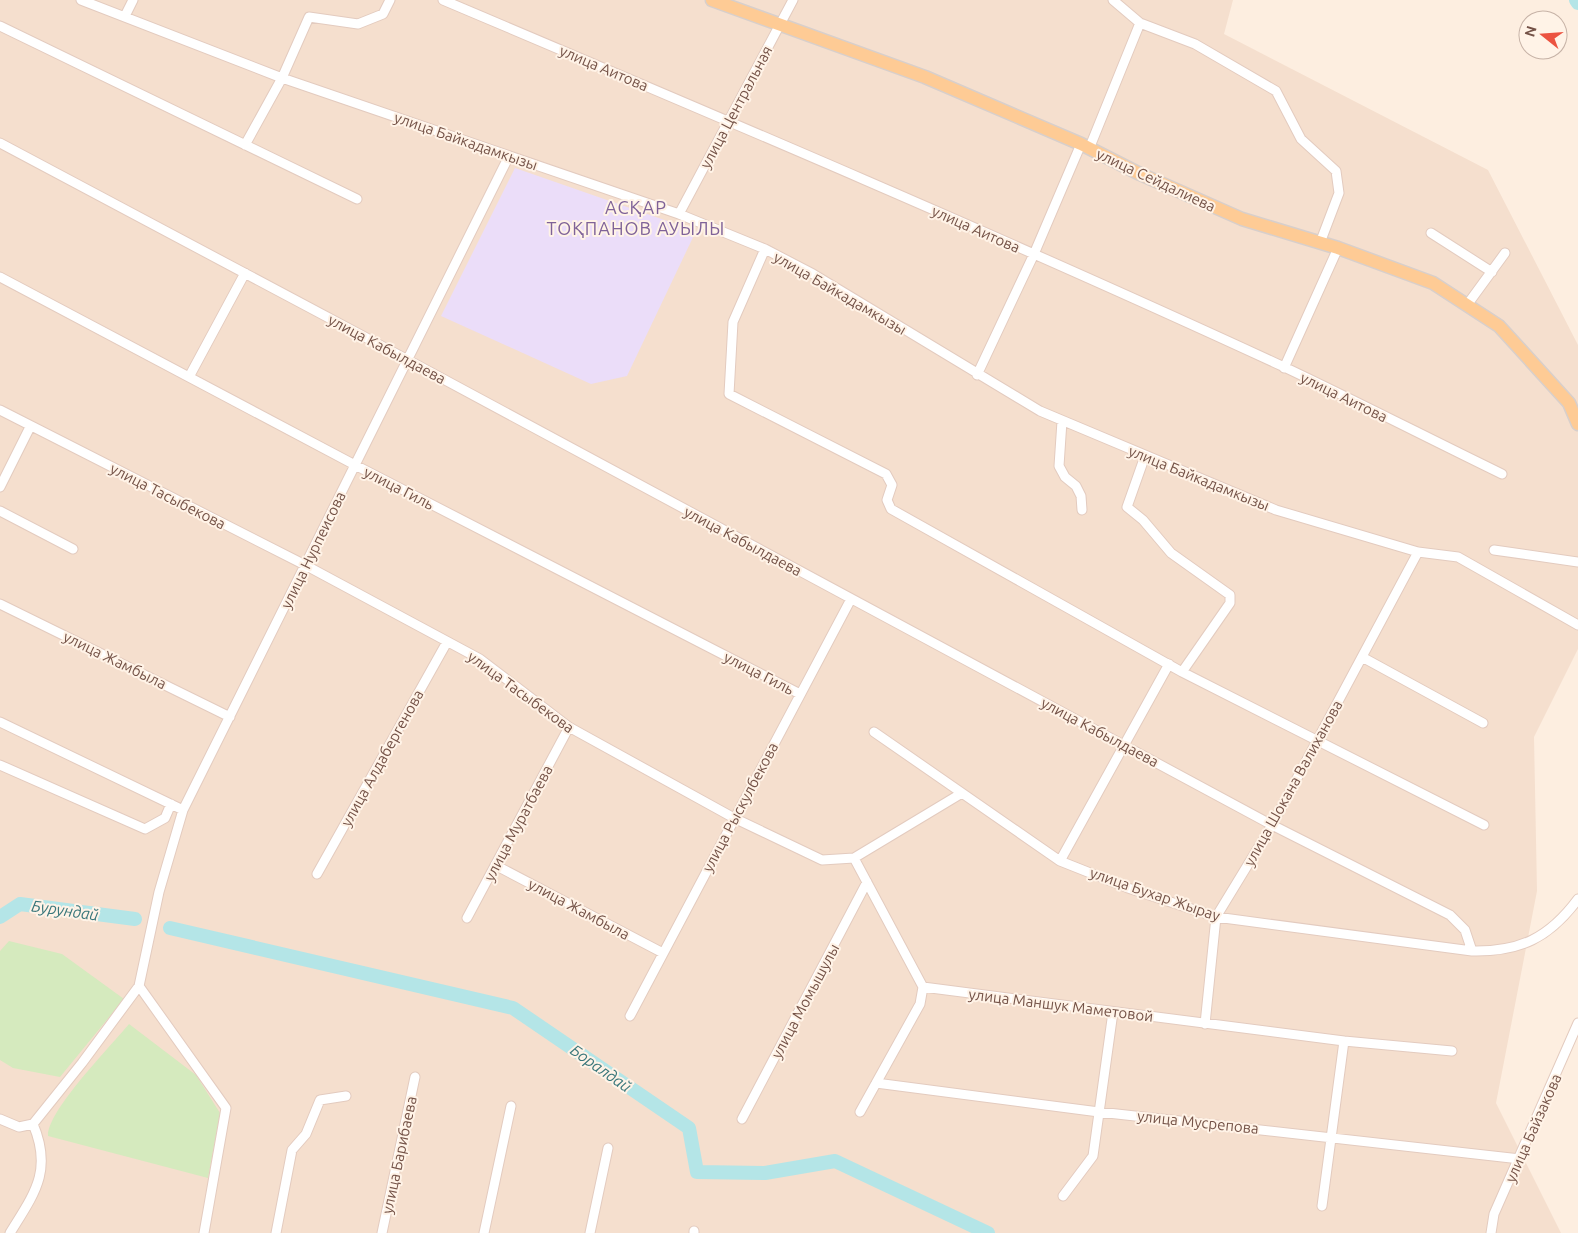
<svg xmlns="http://www.w3.org/2000/svg" width="1578" height="1233" font-family="Ubuntu,sans-serif">
	<rect width="100%" height="100%" fill="#fdeee0"/>
	<path fill="#f5dfce" d="M0 0H1233L1224 34 1488 170 1578 345V649L1534 737 1537 891 1496 1103 1561 1233H0Z"/>
	<path fill="#ebddf9" d="M515 168 696 231 627 376 591 384 441 316Z"/>
	<path fill="#d5eabe" d="M9 941 62 954 124 999 60 1077 13 1068 0 1060V951Z
		M129 1024 196 1075 220 1113 208 1178 48 1136C47 1111 111 1046 129 1024Z"/>
	<g fill="none" stroke-linecap="round" stroke-linejoin="round">
		<path stroke="#b4e5e7" stroke-width="14" d="M1576 0 1578 3
			M0 917 20 904 135 919
			M170 928 513 1008 689 1128 697 1172 765 1173 835 1161 988 1233"/>
		<defs>
			<path id="minor" d="M81 0 282 78 679 214 765 249 813 274 1040 411 1276 510 1418 552 1458 557 1578 625
				M443 0C724 119 1005 238 1282 366 1356 401 1428 438 1502 474
				M1113 0 1140 23 1195 44 1276 91 1301 139 1336 171 1339 193 1320 243
				M125 16 133 0
				M0 26 357 199
				M0 143 408 360 1272 825 1450 915 1465 930 1472 951
				M245 145 282 78 309 17 358 24 383 14 390 0
				M1089 149 1140 23
				M679 214 793 0
				M1431 233 1492 272
				M765 249 733 322 729 394 886 474 892 485 887 500 891 509 1182 672 1484 825
				M0 277 355 465 800 694
				M1467 305 1505 253
				M1284 368 1338 248
				M977 375 1034 254 1081 144
				M189 377 245 273
				M0 410 305 565 480 659 569 727 734 818 822 860 854 858 962 793
				M1062 421 1059 466 1065 477 1076 486 1081 496 1082 510
				M1145 456 1127 507 1143 520 1171 553 1230 595V603L1182 672
				M0 487 30 427
				M0 511 73 549
				M1494 550 1578 562
				M0 604 230 717
				M1362 657 1483 723
				M0 722 183 810
				M874 732 1060 861 1128 888 1216 917 1472 951C1520 952 1549 938 1578 899
				M0 765 145 829 165 818 171 804
				M854 858 923 987
				M1060 861 1169 664
				M495 865 663 953
				M317 874 447 642
				M467 918 569 727
				M139 986 226 1108 204 1233
				M923 987 1344 1041 1452 1051
				M630 1016 851 599
				M1205 1024 1216 917 1272 825 1418 552
				M876 1083 1099 1112 1520 1159
				M860 1112 920 1004 923 987
				M0 1119 19 1127 33 1124 82 1063 139 986 159 892 183 810 509 156
				M742 1119 867 882
				M1063 1196 1093 1156 1113 1012
				M1322 1206 1344 1041
				M10 1233C34 1194 53 1171 33 1124
				M276 1233 292 1150 306 1134 320 1100 346 1096
				M382 1233 415 1077
				M484 1233 511 1106
				M590 1233 608 1148
				M694 1233V1231
				M1491 1233 1494 1214 1578 1023"/>
			<path id="primary" d="M712 0 925 77 1081 144 1140 174 1242 219 1338 248 1433 283 1499 326 1569 403 1578 424"/>
		</defs>
		<use href="#minor" stroke="#e3cbbf" stroke-width="11"/>
		<use href="#primary" stroke="#d8cfcb" stroke-width="15"/>
		<use href="#minor" stroke="#fff" stroke-width="9"/>
		<use href="#primary" stroke="#fecb95" stroke-width="12"/>
	</g>
	<g text-anchor="middle" dominant-baseline="central" stroke-width="4" stroke-linejoin="round" paint-order="stroke">
		<g font-size="15" fill="#745247" stroke="#fff3e7">
			<text transform="translate(604 68) rotate(23)">улица Аитова</text>
			<text transform="translate(736 107) rotate(-62)">улица Центральная</text>
			<text transform="translate(466 141) rotate(19)">улица Байкадамкызы</text>
			<text transform="translate(1156 180) rotate(25)">улица Сейдалиева</text>
			<text transform="translate(976 229) rotate(24)">улица Аитова</text>
			<text transform="translate(840 293) rotate(30)">улица Байкадамкызы</text>
			<text transform="translate(387 349) rotate(28)">улица Кабылдаева</text>
			<text transform="translate(1344 397) rotate(26)">улица Аитова</text>
			<text transform="translate(1199 478) rotate(22)">улица Байкадамкызы</text>
			<text transform="translate(399 488) rotate(27)">улица Гиль</text>
			<text transform="translate(168 496) rotate(27)">улица Тасыбекова</text>
			<text transform="translate(743 541) rotate(28)">улица Кабылдаева</text>
			<text transform="translate(313 550) rotate(-64)">улица Нурпеисова</text>
			<text transform="translate(115 660) rotate(26)">улица Жамбыла</text>
			<text transform="translate(759 673) rotate(27)">улица Гиль</text>
			<text transform="translate(521 692) rotate(36)">улица Тасыбекова</text>
			<text transform="translate(1100 732) rotate(28)">улица Кабылдаева</text>
			<text transform="translate(382 758) rotate(-61)">улица Алдабергенова</text>
			<text transform="translate(1293 783) rotate(-61)">улица Шокана Валиханова</text>
			<text transform="translate(740 807) rotate(-62)">улица Рыскулбекова</text>
			<text transform="translate(518 823) rotate(-62)">улица Муратбаева</text>
			<text transform="translate(1155 894) rotate(19)">улица Бухар Жырау</text>
			<text transform="translate(579 909) rotate(28)">улица Жамбыла</text>
			<text transform="translate(805 1001) rotate(-62)">улица Момышулы</text>
			<text transform="translate(1061 1005) rotate(7)">улица Маншук Маметовой</text>
			<text transform="translate(1198 1122) rotate(6)">улица Мусрепова</text>
			<text transform="translate(1533 1128) rotate(-66)">улица Байзакова</text>
			<text transform="translate(399 1155) rotate(-78)">улица Барибаева</text>
		</g>
		<g font-size="16" font-style="italic" fill="#3a777b" stroke="#fff3e7">
			<text transform="translate(65 910) rotate(8)">Бурундай</text>
			<text transform="translate(601 1068) rotate(35)">Боралдай</text>
		</g>
		<g font-size="18" letter-spacing="1" fill="#7f6298" stroke="#fff3e7">
			<text x="636" y="207">АСҚАР<tspan x="636" dy="21">ТОҚПАНОВ АУЫЛЫ</tspan></text>
		</g>
	</g>
	<g transform="translate(1543 35) rotate(287)"><circle r="24" fill="#fff3e7" stroke="#c7b3a7"/>
	<path d="M0-4L9 19L0 12L-9 19Z" fill="#ec5340"/>
	<text y="-8" font-size="14" font-weight="bold" text-anchor="middle" fill="#745247">N</text>
	</g>
</svg>
